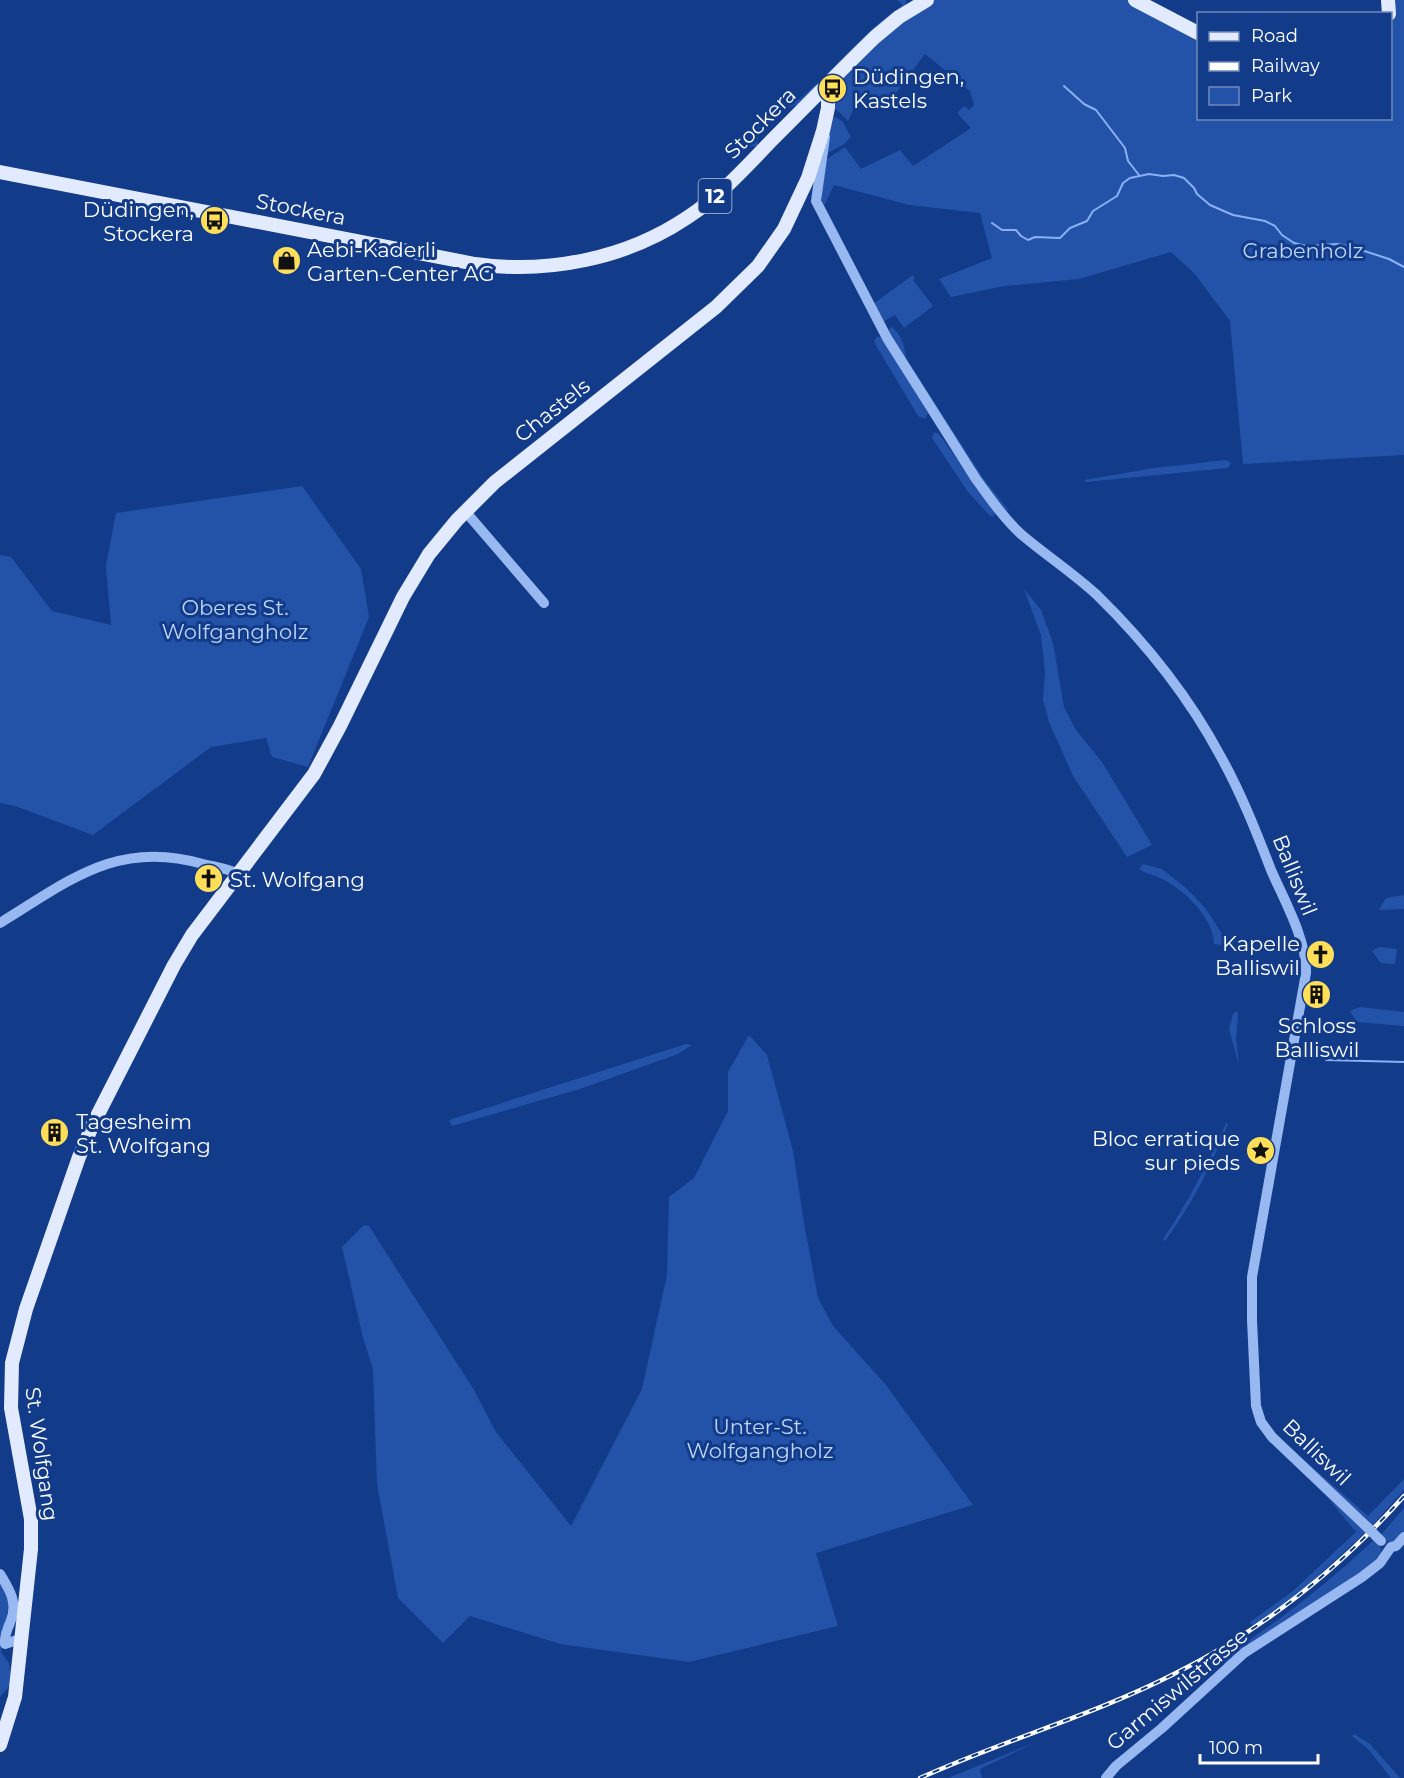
<svg xmlns="http://www.w3.org/2000/svg" width="1404" height="1778" font-family="Montserrat,sans-serif">
	<rect width="100%" height="100%" fill="#123b8a"/>
	<path fill="#2353a9" d="M897 0H906L905 8 820 84 819 82C845 56 871 26 903 5Z
		M935 0H1127L1131 2 1198 37V118H1390V41L1393 27 1392 0H1404V455L1243 464 1230 321 1194 273 1171 252 1079 279 1004 286 951 297 939 279 992 258 980 213 909 205 834 185 824 206 821 195 827 159 845 147 861 169 900 150 913 166 971 128 957 113 964 106 969 110 974 105 970 91 925 54 887 105 869 94 856 104 848 121 835 108 833 103 836 84 885 32Z
		M816 84 818 86 802 103 781 110 761 131 757 141 758 146 746 147 755 131 780 105 800 99Z
		M833 117H836L843 122 851 137 843 145 828 153 826 152Z
		M913 275 915 278 913 280 933 306 904 328 895 315 883 322 873 304Z
		M891 327C901 333 905 347 906 358L983 478 1009 511H1005L979 478 888 332Z
		M877 336 882 338 928 413 925 419 918 416 874 342Z
		M934 432 939 434 994 510 995 516H990L968 492 932 438Z
		M1226 460 1231 463 1228 468 1086 482 1084 480 1154 468Z
		M302 486 361 569 369 617 308 767 272 757 266 738 211 747 93 835 15 806 0 803V555L11 557 52 611 111 625 106 566 116 513Z
		M1024 589 1041 610 1053 643 1064 707 1076 730 1102 762 1152 845 1127 857 1073 776 1049 722 1043 700 1045 672 1041 635Z
		M1143 864 1162 869 1187 889 1206 909 1222 934V945L1214 944C1213 917 1184 889 1160 878 1153 874 1146 874 1139 869Z
		M1404 895V909L1379 910 1386 898Z
		M1379 947 1397 949 1395 964 1381 963 1372 951Z
		M1360 1007 1404 1012V1026L1357 1022 1350 1011Z
		M1237 1011 1238 1015 1236 1038 1239 1065 1229 1029 1233 1014Z
		M749 1035 767 1055 793 1151 804 1223 818 1298 833 1326 886 1385 973 1505 816 1553 838 1626 689 1662 560 1644 470 1616 443 1643 398 1598 377 1484 373 1369 363 1338 342 1247 364 1225 369 1226 474 1390 496 1432 571 1526 642 1389 667 1275 669 1197 694 1178 728 1111V1072Z
		M686 1044 692 1045 678 1054 580 1089 452 1126 449 1120Z
		M1226 1123 1228 1124C1212 1164 1191 1206 1165 1241L1163 1239C1188 1203 1208 1163 1226 1123Z
		M1269 1429 1368 1516 1404 1479V1490L1371 1527Z
		M1278 1449 1366 1532 1295 1597 1253 1627 1250 1622 1293 1591 1356 1532 1327 1497Z
		M1404 1508V1533L1393 1542 1386 1541 1379 1537Z
		M1376 1538 1381 1549 1380 1559 1226 1665 1219 1660C1277 1623 1326 1585 1376 1538Z
		M0 1583 9 1603 1 1652 9 1663 12 1683 0 1697Z
		M1354 1734 1370 1744 1400 1778H1391L1369 1750 1352 1736Z
		M1034 1743 980 1769 982 1778H948Z"/>
	<g fill="none" stroke-linecap="round" stroke-linejoin="round">
		<path stroke="#89b1f4" stroke-width="2" d="M1064 86 1084 104 1096 110 1125 148 1128 161 1139 175
			M992 223 1002 230H1016L1021 236 1028 240 1035 237 1060 238 1070 228 1087 221 1093 211 1117 196 1123 183 1130 178 1149 174 1163 176 1174 175 1184 178 1194 188 1197 194 1210 205 1233 215 1265 221 1275 226 1282 235 1294 243 1306 246 1337 244 1352 247 1389 259 1404 267
			M1326 1060 1404 1062"/>
		<path stroke="#98b8f1" stroke-width="10" d="M825 137 816 201 887 338 976 479C990 498 1004 519 1022 535 1047 556 1073 573 1097 595 1146 643 1189 697 1221 757 1241 793 1256 831 1271 870 1284 900 1307 940 1306 973L1252 1277V1320L1256 1406 1261 1422 1272 1437 1368 1528
			M465 511 544 603
			M0 923C69 881 117 839 203 864 215 867 227 868 238 874
			M1391 1547 1396 1546 1404 1537
			M0 1574C9 1589 18 1602 11 1620 8 1629 4 1634 5 1644L23 1638
			M1106 1778 1116 1766 1162 1728 1244 1653 1362 1577 1380 1563 1391 1547"/>
		<path stroke="#e2eaff" stroke-width="14" d="M1135 0 1198 33
			M1388 0 1389 14
			M0 172 475 264C548 274 626 259 688 217 720 196 746 167 772 140 806 106 840 71 875 37L899 17 927 0
			M0 1745 15 1697 31 1549V1519L11 1408 12 1363 26 1309 79 1157 93 1124 174 965 192 935 314 774 340 726 403 597 429 554 457 520 495 482 716 307 758 266 784 229 808 178 823 131 828 108V98L823 90"/>
		<defs>
			<path id="rail" d="M920 1778C1004 1740 1094 1715 1176 1673 1264 1629 1339 1569 1404 1496"/>
		</defs>
		<use href="#rail" stroke="#fff" stroke-width="4.5"/>
		<use href="#rail" stroke="#123b8a" stroke-width="2" stroke-dasharray="7" stroke-linecap="butt"/>
		<path stroke="#98b8f1" stroke-width="10" d="M1368 1528 1381 1541"/>
	</g>
	<defs>
		<symbol id="bus-disc" viewBox="-11 -11 22 22"><circle r="9.5" fill="#ffde58" stroke="#123b8a"/><path d="M-5-6H5V4H4V6H2V4H-2V6H-4V4H-5ZM-3.5-4V0h7V-4ZM-3.5 1.2v1.5H-2V1.2ZM2 1.2v1.5H3.5V1.2Z" fill="#111"/></symbol>
		<symbol id="shop-disc" viewBox="-11 -11 22 22"><circle r="9.5" fill="#ffde58" stroke="#123b8a"/><path d="M-5-2.5h2.3a2.7 3.5 0 0 1 5.4 0H5L5.5 6h-11ZM-1.5-2.5h3a1.5 2.3 0 0 0-3 0Z" fill="#111"/></symbol>
		<symbol id="church-disc" viewBox="-11 -11 22 22"><circle r="9.5" fill="#ffde58" stroke="#123b8a"/><path d="M-1.2-6h2.4v3.5h3.3v2.4h-3.3V6h-2.4V-.1h-3.3v-2.4h3.3Z" fill="#111"/></symbol>
		<symbol id="building-disc" viewBox="-11 -11 22 22"><circle r="9.5" fill="#ffde58" stroke="#123b8a"/><path d="M-4-6H4V6H1V3H-1V6H-4ZM-2.5-4.3h1.7v1.8h-1.7ZM.8-4.3h1.7v1.8H.8ZM-2.5-1h1.7V.8h-1.7ZM.8-1h1.7V.8H.8Z" fill="#111"/></symbol>
		<symbol id="sight-disc" viewBox="-11 -11 22 22"><circle r="9.5" fill="#ffde58" stroke="#123b8a"/><path d="M0-6L1.8-2.2L6-1.7L2.9 1.2L3.7 5.4L0 3.3L-3.7 5.4L-2.9 1.2L-6-1.7L-1.8-2.2Z" fill="#111"/></symbol>
	</defs>
	<g fill-rule="evenodd">
		<use href="#bus-disc" x="816" y="72" width="33" height="33"/>
		<use href="#bus-disc" x="198" y="204" width="33" height="33"/>
		<use href="#shop-disc" x="270" y="244" width="33" height="33"/>
		<use href="#church-disc" x="192" y="862" width="33" height="33"/>
		<use href="#church-disc" x="1304" y="938" width="33" height="33"/>
		<use href="#building-disc" x="1300" y="978" width="33" height="33"/>
		<use href="#building-disc" x="38" y="1116" width="33" height="33"/>
		<use href="#sight-disc" x="1244" y="1134" width="33" height="33"/>
	</g>
	<g text-anchor="middle" dominant-baseline="central" stroke-width="6" stroke-linejoin="round" paint-order="stroke">
		<rect fill="#123b8a" stroke="#b8c4dc" stroke-width="1.5" x="698.5" y="179" width="33" height="34" rx="4.5"/>
		<g font-size="20" font-weight="bold" fill="#fff">
			<text x="715" y="196">12</text>
		</g>
		<g font-size="21" fill="#fff" stroke="#123b8a" text-anchor="start">
			<text x="853" y="76">Düdingen,<tspan x="853" dy="24">Kastels</tspan></text>
			<text x="194" y="209" text-anchor="end">Düdingen,<tspan x="194" dy="24">Stockera</tspan></text>
			<text x="307" y="249">Aebi-Kaderli<tspan x="307" dy="24">Garten-Center AG</tspan></text>
			<text x="230" y="879">St. Wolfgang</text>
			<text x="1300" y="943" text-anchor="end">Kapelle<tspan x="1300" dy="24">Balliswil</tspan></text>
			<text x="1317" y="1025" text-anchor="middle">Schloss<tspan x="1317" dy="24">Balliswil</tspan></text>
			<text x="76" y="1121">Tagesheim<tspan x="76" dy="24">St. Wolfgang</tspan></text>
			<text x="1240" y="1138" text-anchor="end">Bloc erratique<tspan x="1240" dy="24">sur pieds</tspan></text>
		</g>
		<g font-size="21" fill="#fff" stroke="#123b8a">
			<text transform="translate(760 123) rotate(-45)">Stockera</text>
			<text transform="translate(301 209) rotate(11)">Stockera</text>
			<text transform="translate(552 410) rotate(-38)">Chastels</text>
			<text transform="translate(1295 875) rotate(68)">Balliswil</text>
			<text transform="translate(1317 1452) rotate(44)">Balliswil</text>
			<text transform="translate(42 1454) rotate(82)">St. Wolfgang</text>
			<text transform="translate(1177 1689) rotate(-40)">Garmiswilstrasse</text>
		</g>
		<g font-size="21" fill="#bed5fc" stroke="#123b8a">
			<text x="1303" y="250">Grabenholz</text>
			<text x="235" y="607">Oberes St.<tspan x="235" dy="24">Wolfgangholz</tspan></text>
			<text x="760" y="1426">Unter-St.<tspan x="760" dy="24">Wolfgangholz</tspan></text>
		</g>
	</g>
	<rect x="1197" y="12" width="195" height="108" fill="#123b8a" stroke="#7189b9" stroke-width="1.5"/>
	<rect x="1209" y="32" width="30" height="9" fill="#e2eaff" stroke="#7189b9" stroke-width="1.5"/>
	<text x="1251" y="42" font-size="18" fill="#ffffff">Road</text>
	<rect x="1209" y="62" width="30" height="9" fill="#ffffff" stroke="#7189b9" stroke-width="1.5"/>
	<text x="1251" y="72" font-size="18" fill="#ffffff">Railway</text>
	<rect x="1209" y="87" width="30" height="18" fill="#2353a9" stroke="#7189b9" stroke-width="1.5"/>
	<text x="1251" y="102" font-size="18" fill="#ffffff">Park</text>
	<path d="M1200 1754v9h118v-9" fill="none" stroke="#ffffff" stroke-width="3"/>
	<text x="1209" y="1754" font-size="18" fill="#ffffff" stroke="#123b8a" stroke-width="4.5" paint-order="stroke">100 m</text>
</svg>
